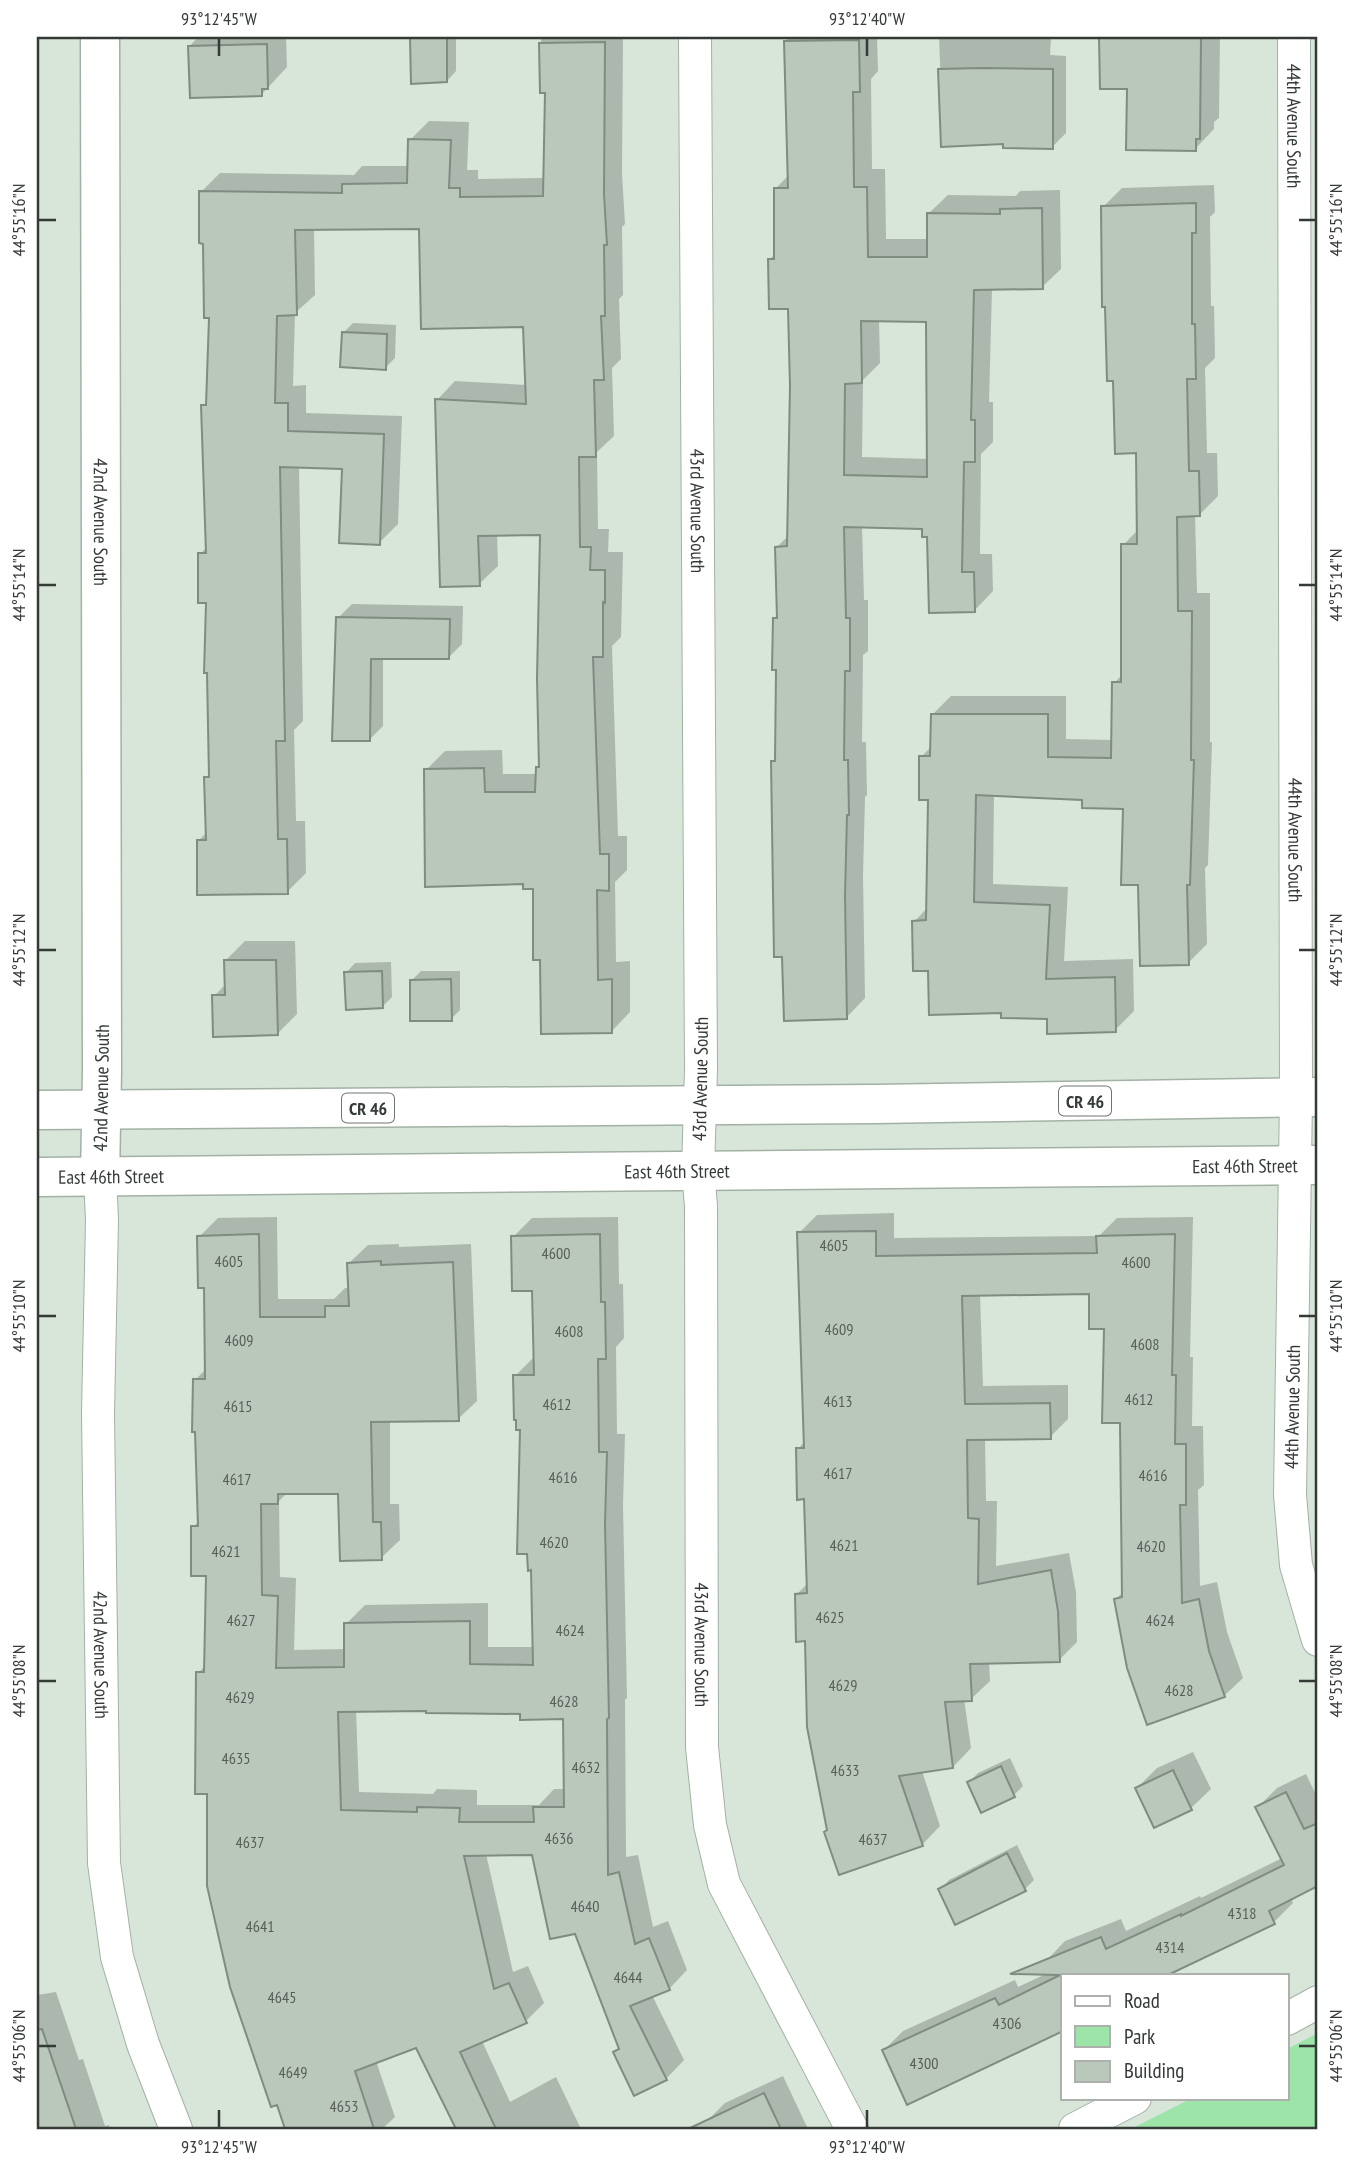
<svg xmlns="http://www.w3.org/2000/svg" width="1355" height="2166" font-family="'PT Sans Narrow',sans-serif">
	<rect width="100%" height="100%" fill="#d7e6d9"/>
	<path fill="#9ce4a8" d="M1318 2033V2129H1131L1192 2098H1287V2049Z"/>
	<path fill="#0003" fill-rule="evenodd" d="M198 37H286L287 67 261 95 190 46Z
		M412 37H456V71L447 81 412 82Z
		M541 37H623L622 174 625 224 622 227 623 295 619 299 621 359 612 368 614 436 597 452 598 529H609L608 552H623L621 637 612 646 618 836H627V870L615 882 616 962 630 961V1012L612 1031 542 958 535 888 525 882 426 770 445 751 502 750 503 774H537V767L541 764V533L497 534 498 566 479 584 437 400 455 381 527 385 525 326 421 228 314 229 315 295 295 313 293 386 306 385V413L402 416 398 524 379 543 344 467 299 465 303 721 294 730 296 821H305L306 873 287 892 198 841 207 832 206 778 210 773 208 601 200 554 208 546 203 405 208 401 211 316 201 192 220 173 354 175 362 166H409L410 140 429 121 469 122 467 170H478V179L545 178 547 91H542Z
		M787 37H877L878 71 871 79 872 169H885L886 239H929V213L948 195 1016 196 1020 191 1060 190 1061 269 1042 287 992 288 989 402H993V442L981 454 980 554H992L993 591 975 610 924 527 862 526 864 600H868V651L863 655 862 742H866L867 795 865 797 863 876 865 998 847 1017 784 955 773 762 777 758V669L774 618 779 614 777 547 789 535 790 307 770 259 776 253 775 189 790 174ZM879 320 928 321 929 459 862 457 863 380 880 363Z
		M939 37H1051L1050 55 1066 56V133L1052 147 1004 143 943 145Z
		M1101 37H1220L1219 118 1214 122V129L1195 149 1129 87Z
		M1214 185 1215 212 1210 217 1211 306H1214L1215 358 1205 368 1207 453H1217L1218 496 1199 515H1195L1197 593H1210V742H1212L1208 865 1205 868 1207 944 1188 963 1140 883 1124 807 1084 798 994 794 993 884 1068 887 1064 961 1133 959 1134 1011 1115 1030 1003 1011 929 969 914 922 928 907 929 799 921 757 932 746V715L951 696H1066V739L1113 740 1114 683 1123 674V545L1139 529 1138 452 1115 379 1103 207 1122 188Z
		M353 323 396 325 395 358 385 368 344 332Z
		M352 604 463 606 462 644 449 657H383V726L369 740 338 618Z
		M245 941H295L297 1014 277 1034 214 996 226 984 225 961Z
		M391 962 392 997 382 1007 346 973 355 963Z
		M421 971H460V1010L451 1019 411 981Z
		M894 1213V1238L1099 1236 1117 1218 1193 1217 1190 1357H1193L1192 1426H1203L1204 1485 1198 1490 1200 1586 1217 1582 1227 1632 1243 1678 1224 1696 1116 1599 1124 1591 1122 1421 1106 1327 1091 1292 980 1294 983 1386 1068 1385V1419L1050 1437 985 1438 986 1501H997L996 1566 1069 1553 1076 1592 1077 1642 1059 1660 989 1662 990 1681 971 1699H964L971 1748 953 1767 922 1771 940 1826 922 1845 829 1829 807 1640 797 1594 808 1583 806 1498 798 1449 805 1441 799 1233 817 1215Z
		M277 1217 278 1299H334L345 1288H350L349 1263 368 1245 399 1244V1247L471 1244 477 1401 458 1419 390 1420V1504H399L400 1540 381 1558 340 1492H288L279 1501 280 1577 296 1578 294 1650 346 1649V1624L365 1605 488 1603V1647H534L533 1569 515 1376 534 1357V1289L513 1237 532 1218 618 1217 619 1284H623L624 1338 616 1347 617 1434H625L623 1505 627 1698 625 1700 626 1857 638 1855 653 1927 668 1921 687 1970 669 1989 652 1995 684 2060 666 2079 615 2052 620 2047 576 1932 533 1853 486 1854 513 1972 528 1966 544 2003 526 2021 482 2041 510 2102 556 2077 581 2129H458L417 2046 376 2061 395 2117 382 2129H287L278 2103 208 1793 198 1673 206 1665 208 1575 193 1527 199 1521 195 1380 207 1368 206 1286 199 1237 218 1218ZM356 1710 522 1712 565 1717 566 1789H554L539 1805H477V1790L437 1789 433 1794 359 1792Z
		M1193 1752 1211 1789 1191 1808 1137 1788 1157 1768Z
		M1010 1758 1023 1786 1014 1795 969 1782 978 1773Z
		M1306 1774 1318 1799V1884L1291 1898 1293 1903 1274 1922 1163 1975H1063V2023L884 2050 903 2031 1015 1980 1018 1987 1050 1972 1046 1961 1065 1941 1121 1919 1126 1931 1200 1896 1201 1898 1282 1858 1257 1808 1277 1788Z
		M1017 1845 1034 1880 1025 1889 940 1890 949 1880Z
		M56 1992 79 2060 83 2059 105 2126 109 2125 110 2129H37V1995Z
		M783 2076 808 2129H710L706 2122 725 2103Z"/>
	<path fill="#bac8bc" stroke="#7f8c81" stroke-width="2" fill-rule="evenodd" d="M410 37H447V82L411 84Z
		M1099 37H1201L1200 139H1196V151L1126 150 1127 89H1100Z
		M859 40 860 92H853L854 187H867L868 257H927V213L1000 214V209L1042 208 1043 289 974 290 971 420H975V462H964L962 572H974L975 612 929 613 927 537H922V529L844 527 846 618H850V671H845L844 760H848L849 815H847L845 896 847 1019 784 1021 782 957H774L771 761H775L776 670H772L773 618H777L775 547 787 546 790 386 788 309H769L768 259H774V188H788L784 41ZM861 321 926 322 927 477 844 475 845 384 862 383Z
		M605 42 604 194 607 245H604L605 316H601L604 380H594L596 457H579L580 547H591L590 570H605V603L603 602V657H593L600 854H609V891L597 890 598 980 612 979V1033L541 1034 540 960H533V889H523V884L425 887 424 769 484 768 485 792H535L536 767H539L537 678 540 535 478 536 480 586 440 587 435 399 526 404 523 327 421 329 419 229 295 230 297 315 277 316 275 403H288V431L384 434 380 545 339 543 342 469 280 467 285 741H276L278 839H287L288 894 197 895V840H206L204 777H209L207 673H204L206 603H198V553H206L201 405H206L209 318H204L203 244 199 243V191L342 193V184L407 183 408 139 451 140 449 188H460V197L543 196 545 93H540L539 43Z
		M267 44 268 89H262V96L190 98 188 46Z
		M983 68 1053 69V149L1003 148V144L941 147 938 69Z
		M1196 203V233H1192V324H1195L1196 379H1187L1189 471H1199L1200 516 1177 517 1178 611H1192L1191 760H1194L1190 885H1187L1189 965 1140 966 1138 885H1121L1123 809 1082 808V800L976 795 974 902 1050 905 1046 979 1115 977 1116 1032 1047 1034V1019L1001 1018V1013L929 1015 928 971H913L912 921 926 920 928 800H919V756H930L931 714H1048V757L1111 758 1112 682H1121V544H1137L1136 453 1115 454 1113 381H1107L1105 307H1102L1101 206Z
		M342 332 387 334 386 370 340 367Z
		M336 617 450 619 449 659H371L370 741H332Z
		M224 960H276L278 1035 213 1037 212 995H225Z
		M382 971 383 1008 346 1010 344 972Z
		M451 979 452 1021H410V980Z
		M876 1231V1256L1097 1253 1096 1236 1175 1234 1172 1375H1176L1175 1444H1186V1505H1180L1182 1603 1199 1599 1209 1651 1225 1697 1147 1725 1127 1668 1114 1599 1122 1597 1120 1423H1102L1104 1329H1089V1294L962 1296 965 1404 1050 1403 1051 1439 967 1440 968 1518 979 1519 978 1584 1051 1570 1058 1611 1060 1662 970 1664 972 1701 945 1702 953 1768 899 1776 923 1846 839 1875 824 1832 827 1830 807 1727 805 1641 796 1642 795 1594 807 1593 804 1499 797 1500 796 1448H804L797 1232Z
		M259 1234 260 1317H325V1306H349L347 1263 381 1261V1265L453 1262 459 1421 371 1422 373 1522H381L382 1560 340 1561 338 1494H278V1504H261L262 1595 278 1596 276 1668 344 1667V1623L470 1621V1664L533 1665 531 1570 528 1571 527 1554H517L520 1430H516V1420H514L513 1375H534L532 1291H512L511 1236 600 1234 601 1302H605L606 1359H598L599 1452H607L605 1524 609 1718 607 1719 608 1875 619 1872 635 1944 649 1938 670 1990 630 2006 667 2080 634 2096 613 2052 619 2049 575 1934 550 1939 532 1855 464 1856 494 1989 509 1983 527 2023 460 2052 496 2129H456L416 2048 355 2071 374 2129H285L277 2105 271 2107 230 1987 207 1886V1794H195L196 1672H204L206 1576H191V1526H198L195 1432H192L193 1379H205L204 1288H198L197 1236ZM426 1711V1713L520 1714V1720L563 1719 564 1807H533L534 1822H459L460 1808 417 1807V1812L341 1810 338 1712Z
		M1001 1766 1015 1797 981 1813 967 1782Z
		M1173 1770 1192 1810 1154 1828 1135 1788Z
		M1286 1792 1304 1829 1318 1823V1886L1269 1911 1275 1924 1168 1975H1063V2031L907 2105 882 2050 995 1998 999 2005 1060 1975 1010 1974 1101 1937 1106 1949 1181 1914V1916L1284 1865 1255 1807Z
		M1007 1853 1026 1891 955 1925 938 1889Z
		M42 2029 76 2129H37V2030Z
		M764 2093 781 2129H688Z"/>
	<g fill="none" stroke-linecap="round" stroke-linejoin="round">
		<defs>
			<g id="minor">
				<path id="s1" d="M695 37 701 1069 698 1171 701 1206 702 1747 710 1825 724 1884 852 2129"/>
				<path id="s2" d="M1294 37 1296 1097 1290 1495 1296 1565 1318 1640"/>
				<path id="s3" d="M100 1177 102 1220 98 1413 104 1863 117 1957 143 2044 176 2129"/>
				<path d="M1287 2019 1318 2002"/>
				<path d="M1075 2129 1135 2098"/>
			</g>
			<g id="tertiary">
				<path id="s4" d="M100 37 102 1071 100 1177"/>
			</g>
			<g id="primary">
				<path d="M37 1110 875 1104 1318 1097"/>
				<path id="s5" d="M37 1177 1318 1165"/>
			</g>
		</defs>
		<use href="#minor" stroke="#a3b1a5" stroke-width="34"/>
		<use href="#tertiary" stroke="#a3b1a5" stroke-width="41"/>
		<use href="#primary" stroke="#a3b1a5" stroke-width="41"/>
		<use href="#minor" stroke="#fff" stroke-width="32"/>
		<use href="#tertiary" stroke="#fff" stroke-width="38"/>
		<use href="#primary" stroke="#fff" stroke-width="38"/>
	</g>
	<path fill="none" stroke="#343a35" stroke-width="2.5" d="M219 38V56M867 38V56M38 220H56M1299 220H1316M38 585H56M1299 585H1316M38 950H56M1299 950H1316M38 1316H56M1299 1316H1316M38 1681H56M1299 1681H1316M38 2046H56M1299 2046H1316M219 2110V2128M867 2110V2128"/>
	<g text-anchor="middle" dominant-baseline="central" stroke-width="5" stroke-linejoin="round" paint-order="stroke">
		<g font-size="16" fill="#565e57">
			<text x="834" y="1245">4605</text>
			<text x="556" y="1253">4600</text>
			<text x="229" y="1261">4605</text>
			<text x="1136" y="1262">4600</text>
			<text x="839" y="1329">4609</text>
			<text x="569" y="1331">4608</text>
			<text x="239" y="1340">4609</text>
			<text x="1145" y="1344">4608</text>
			<text x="1139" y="1399">4612</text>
			<text x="838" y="1401">4613</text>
			<text x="557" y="1404">4612</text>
			<text x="238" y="1406">4615</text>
			<text x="838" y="1473">4617</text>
			<text x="1153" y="1475">4616</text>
			<text x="563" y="1477">4616</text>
			<text x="237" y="1479">4617</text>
			<text x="554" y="1542">4620</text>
			<text x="844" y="1545">4621</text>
			<text x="1151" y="1546">4620</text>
			<text x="226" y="1551">4621</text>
			<text x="830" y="1617">4625</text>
			<text x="241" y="1620">4627</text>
			<text x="1160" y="1620">4624</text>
			<text x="570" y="1630">4624</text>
			<text x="843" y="1685">4629</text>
			<text x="1179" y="1690">4628</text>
			<text x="240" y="1697">4629</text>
			<text x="564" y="1701">4628</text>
			<text x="236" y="1758">4635</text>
			<text x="586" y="1767">4632</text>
			<text x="845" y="1770">4633</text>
			<text x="559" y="1838">4636</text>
			<text x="873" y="1839">4637</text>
			<text x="250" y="1842">4637</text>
			<text x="585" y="1906">4640</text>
			<text x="1242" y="1913">4318</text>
			<text x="260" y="1926">4641</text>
			<text x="1170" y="1947">4314</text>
			<text x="628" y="1977">4644</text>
			<text x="282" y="1997">4645</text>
			<text x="1007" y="2023">4306</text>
			<text x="924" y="2063">4300</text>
			<text x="293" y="2072">4649</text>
			<text x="344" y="2106">4653</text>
		</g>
		<g fill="#fff" stroke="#717572" stroke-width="2">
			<rect x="1059" y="1086.5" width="52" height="29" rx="5"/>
			<rect x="342" y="1093.5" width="52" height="29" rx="5"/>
		</g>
		<g font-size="18" font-weight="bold" fill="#343a35">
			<text x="1085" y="1101">CR 46</text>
			<text x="368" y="1108">CR 46</text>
		</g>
		<g font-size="19" fill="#343a35" stroke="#fff">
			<text stroke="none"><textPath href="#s2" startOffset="89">44th Avenue South</textPath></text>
			<text stroke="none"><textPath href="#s1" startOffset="474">43rd Avenue South</textPath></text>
			<text stroke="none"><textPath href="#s4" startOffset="485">42nd Avenue South</textPath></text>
			<text stroke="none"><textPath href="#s2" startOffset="803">44th Avenue South</textPath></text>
			<text transform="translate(700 1079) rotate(-89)">43rd Avenue South</text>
			<text transform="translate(101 1088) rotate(-89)">42nd Avenue South</text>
			<text stroke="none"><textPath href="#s5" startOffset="1208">East 46th Street</textPath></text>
			<text stroke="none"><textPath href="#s5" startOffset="640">East 46th Street</textPath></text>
			<text stroke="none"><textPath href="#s5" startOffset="74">East 46th Street</textPath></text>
			<text transform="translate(1292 1407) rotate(-89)">44th Avenue South</text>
			<text stroke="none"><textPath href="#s1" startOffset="1608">43rd Avenue South</textPath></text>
			<text stroke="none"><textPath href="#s3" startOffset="478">42nd Avenue South</textPath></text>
		</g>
	</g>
	<rect width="1355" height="2166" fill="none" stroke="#ffffff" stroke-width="77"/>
	<rect x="1061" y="1974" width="228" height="126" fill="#ffffff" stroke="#aeb0ae" stroke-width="2"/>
	<rect x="1075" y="1996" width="35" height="10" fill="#ffffff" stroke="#aeb0ae" stroke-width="2"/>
	<text x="1124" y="2008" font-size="21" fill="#343a35">Road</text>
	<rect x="1075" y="2026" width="35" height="21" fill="#9ce4a8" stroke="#aeb0ae" stroke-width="2"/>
	<text x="1124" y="2044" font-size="21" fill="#343a35">Park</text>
	<rect x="1075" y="2061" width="35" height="21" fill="#bac8bc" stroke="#aeb0ae" stroke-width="2"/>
	<text x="1124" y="2078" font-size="21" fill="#343a35">Building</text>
	<rect x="38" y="38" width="1278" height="2090" fill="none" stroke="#343a35" stroke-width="2.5"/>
	<g font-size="18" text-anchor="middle" fill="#343a35">
		<text x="219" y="25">93°12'45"W</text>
		<text x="867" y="25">93°12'40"W</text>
		<text transform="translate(19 220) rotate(-90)" y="6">44°55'16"N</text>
		<text transform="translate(1336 220) rotate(-90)" y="6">44°55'16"N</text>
		<text transform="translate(19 585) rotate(-90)" y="6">44°55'14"N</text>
		<text transform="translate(1336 585) rotate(-90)" y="6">44°55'14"N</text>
		<text transform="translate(19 950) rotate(-90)" y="6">44°55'12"N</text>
		<text transform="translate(1336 950) rotate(-90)" y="6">44°55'12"N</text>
		<text transform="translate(19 1316) rotate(-90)" y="6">44°55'10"N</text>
		<text transform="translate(1336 1316) rotate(-90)" y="6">44°55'10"N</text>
		<text transform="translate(19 1681) rotate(-90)" y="6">44°55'08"N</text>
		<text transform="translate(1336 1681) rotate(-90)" y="6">44°55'08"N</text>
		<text transform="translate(19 2046) rotate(-90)" y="6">44°55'06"N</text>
		<text transform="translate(1336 2046) rotate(-90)" y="6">44°55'06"N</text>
		<text x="219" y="2153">93°12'45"W</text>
		<text x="867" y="2153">93°12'40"W</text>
	</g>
</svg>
